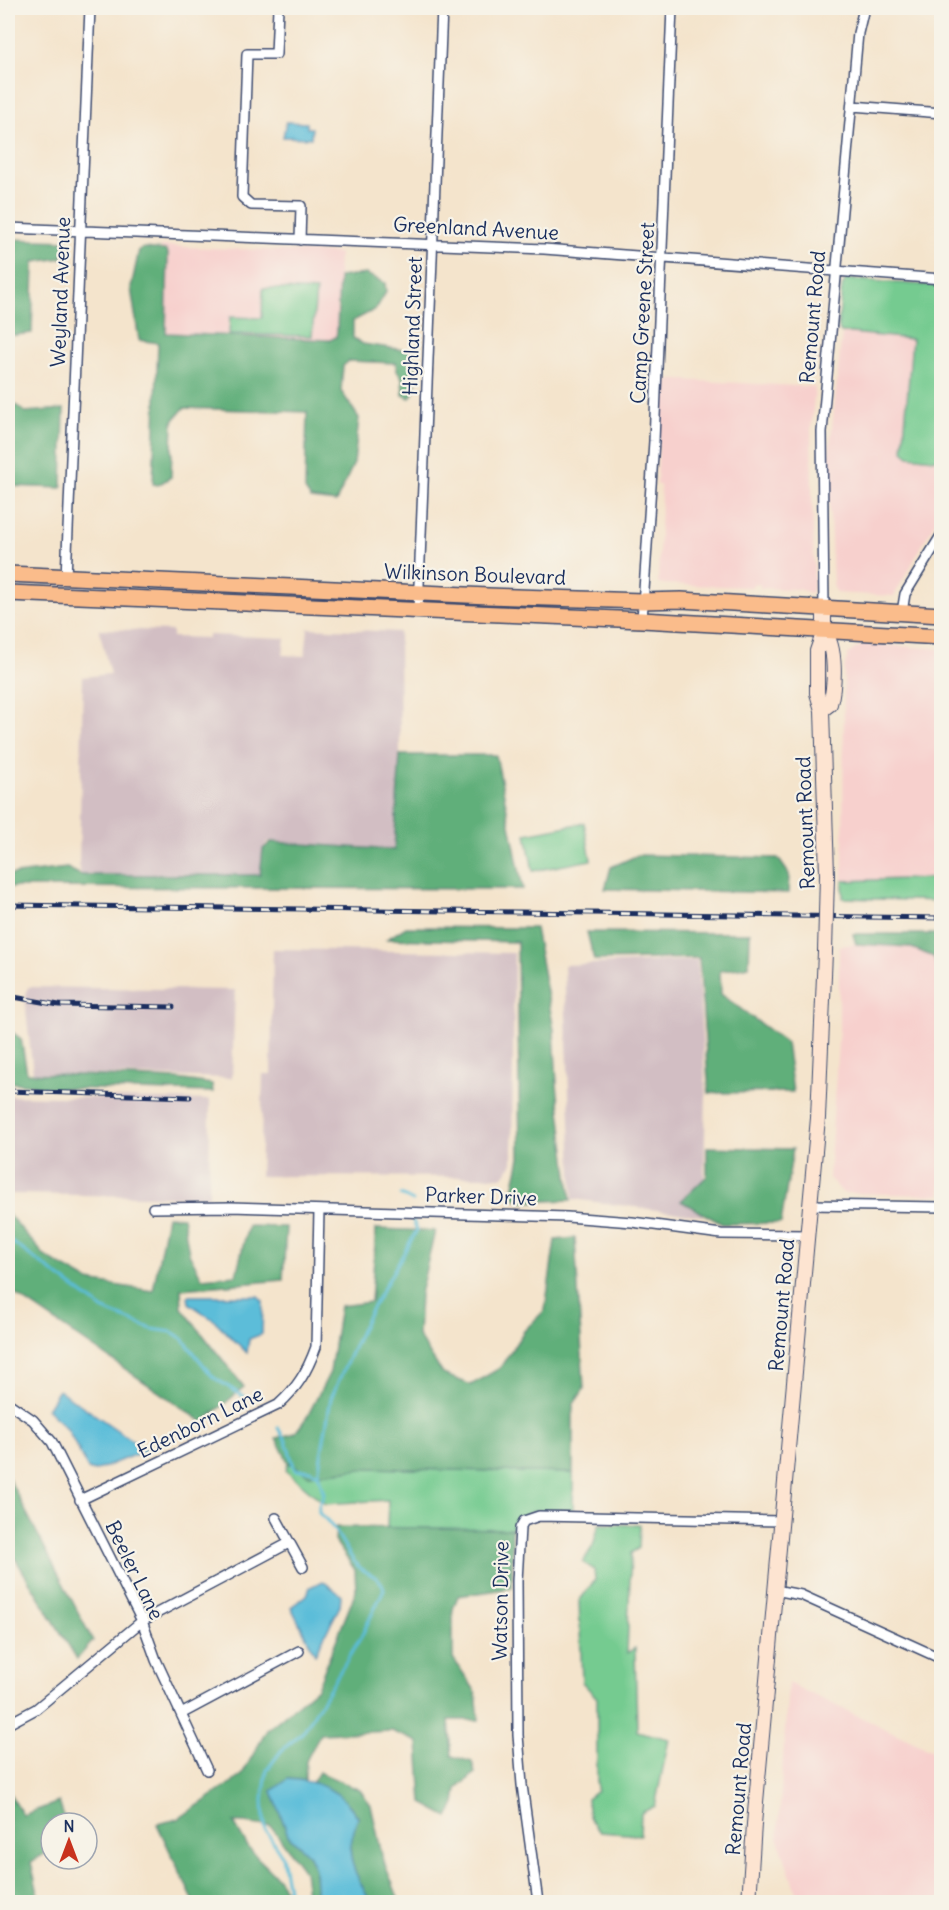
<svg xmlns="http://www.w3.org/2000/svg" width="949" height="1910" font-family="Delius,sans-serif">
	<rect width="100%" height="100%" fill="#f7f3e8"/>
	<filter id="ink" filterUnits="userSpaceOnUse"><feTurbulence type="fractalNoise" baseFrequency=".0167" numOctaves="2"/><feDisplacementMap in="SourceGraphic" scale="12" xChannelSelector="R" yChannelSelector="G"/><feConvolveMatrix kernelMatrix="1 2 1 2 8 2 1 2 1" color-interpolation-filters="sRGB"/></filter>
	<filter id="wash" filterUnits="userSpaceOnUse"><feTurbulence type="fractalNoise" baseFrequency=".008" numOctaves="4" result="noise"/><feDisplacementMap in="SourceGraphic" scale="24" xChannelSelector="R" yChannelSelector="G"/><feGaussianBlur stdDeviation="1.35" result="paint"/><feColorMatrix in="noise" values="0 0 0 0 0 0 0 0 0 0 0 0 0 0 0 0 0 1.4 0 .05"/><feComposite in="paint" operator="in"/></filter>
	<g filter="url(#wash)">
		<rect width="100%" height="100%" fill="#f4e4cc"/>
		<path fill="#f7d0cd" d="M161 246 339 253 337 344 158 337Z
			M842 332 912 338 903 451 909 456 941 460V511L894 596 836 593 833 584 828 467Z
			M661 379 815 387 811 430 814 580 811 593 798 589 760 588V584H753L752 587 660 584 658 582 661 503 660 485H657Z
			M863 644 941 649V874L937 878 843 881 844 670 848 654Z
			M856 944 909 947 934 957 940 978 941 995V1195L843 1193 829 1178 839 1028V946Z
			M788 1683 941 1755V1899L925 1902H799L778 1837Z"/>
		<path fill="#d2bec3" d="M308 628 399 632 400 755 395 850 268 841 263 849 261 875H81L79 864 83 677 110 674 99 629 172 631V637L208 638V635L285 638 283 655 305 656Z
			M273 949 514 953 512 1165 502 1177 260 1176 263 1074H271Z
			M697 960 706 1095 703 1216 573 1199 564 965Z
			M28 987 235 990 232 1078 33 1073 25 1001Z
			M8 1096 210 1100 209 1197 8 1194Z"/>
		<path fill="#75cb90" stroke="#487d77" stroke-width="1.5" d="M846 279 941 286V460L909 456 903 451 912 339 841 332 838 327 842 287Z
			M263 288 316 291 312 336 229 334 230 317 262 318Z
			M584 823 591 860 533 871 526 834Z
			M941 874V901L843 898V881L937 878Z
			M288 1462 310 1475 370 1468 573 1473V1510C546 1510 528 1504 512 1529L387 1528 388 1500 325 1504 286 1471Z
			M599 1524 640 1525 639 1548 631 1553 627 1653 635 1648 637 1731 669 1739 655 1806 641 1813 640 1835 600 1832 589 1818 587 1799 597 1791V1698L582 1682 579 1601 595 1580 594 1570 583 1562 593 1546Z"/>
		<path fill="#60af7a" stroke="#3e6f6c" stroke-width="1.5" d="M8 239 66 241 62 258 34 262 32 333 8 336Z
			M144 248 165 250 168 253 166 333 330 340 336 337 337 331 339 277 366 274 385 283 386 292 376 309 353 321V338L363 344 411 351C417 363 419 387 410 398L403 395 402 378 397 371 396 363 349 361 343 366 341 391 359 418 354 463 336 502 311 499 305 490 307 412 184 408 173 421 171 477 158 485 153 484 158 343 139 340 131 288 139 250Z
			M8 399 25 412 64 409 62 488 8 486Z
			M400 755H496L523 889 8 887V875L67 868 81 875H260L263 849 271 842 394 850Z
			M638 855 778 858 789 874 788 893 605 889 611 867Z
			M406 927 535 928 554 1030 557 1085 571 1200 520 1202 512 1194 520 1158 517 942 387 939Z
			M587 932 750 933 749 966 720 971 721 994 786 1043 793 1092 709 1093 699 958 594 960Z
			M853 934H941V995L940 978 934 957 909 947 856 944Z
			M8 1029 21 1039 27 1073 177 1079 212 1084 213 1092 54 1088 8 1082Z
			M707 1147 793 1149 781 1223 722 1224 681 1201 707 1176Z
			M8 1214 46 1257 88 1281 153 1291 167 1216 183 1217 189 1253 202 1278 236 1275 248 1226 286 1227 283 1280 181 1289 182 1308 244 1387 203 1422 8 1289Z
			M376 1229 435 1231 420 1294 418 1336 443 1374 471 1385 500 1368 524 1331 545 1310 555 1240 575 1238 584 1389 573 1405V1473L370 1468 309 1475 288 1462 276 1438 295 1433 307 1417 330 1372 340 1306 371 1302Z
			M8 1477 93 1641 77 1659 8 1547V1540L17 1531 8 1508Z
			M336 1527 512 1529V1588L458 1596 453 1609V1658L476 1692 479 1720H449L452 1756 472 1762 475 1773 457 1789 455 1804 448 1817 422 1803 418 1742 392 1731 320 1734 306 1761 305 1780 288 1779 272 1791 288 1835 308 1854 315 1869 317 1902H308L304 1871 271 1826C258 1827 248 1821 234 1823 239 1831 243 1840 249 1848 262 1866 287 1878 287 1902H194L157 1824 178 1819 241 1776 267 1730 317 1688 356 1591 355 1570 335 1541Z
			M319 1772 360 1790 371 1805 383 1860 400 1902H370C352 1864 343 1859 358 1817 346 1797 334 1791 312 1783Z
			M8 1791 23 1815 59 1802 66 1823H51V1850L31 1862 40 1902H8Z"/>
		<path fill="#5bbdd9" stroke="#3b769c" stroke-width="1.5" d="M286 122 307 123V128H312L311 138 283 137Z
			M188 1296H258L263 1301 262 1334 249 1339 247 1353 215 1321 189 1303Z
			M59 1390 146 1450 95 1471 88 1469 68 1430 47 1409Z
			M323 1581 341 1595 340 1606 315 1654 291 1607 307 1595 310 1587Z
			M288 1779C319 1781 342 1790 358 1818 343 1859 352 1864 370 1902H317L315 1869 308 1854 288 1835 272 1791Z"/>
		<g fill="none" stroke-linecap="round" stroke-linejoin="round">
			<path stroke="#5bbdd9" stroke-width="3" d="M401 1195 413 1201
				M8 1239 104 1310 152 1329 172 1332 183 1339 213 1377 246 1398
				M278 1428 286 1441 295 1470H310L318 1474
				M290 1902 282 1856 266 1831 264 1819 263 1799 267 1770 281 1751 303 1732 361 1637 384 1589C381 1575 364 1574 356 1564 343 1547 337 1527 319 1513V1506L324 1494 318 1474 331 1398 367 1317 417 1230 413 1221"/>
		</g>
	</g>
	<g filter="url(#ink)">
		<g fill="none" stroke-linecap="round" stroke-linejoin="round">
			<defs>
				<path id="minor" d="M278 8 276 54H247L242 197 251 205 301 206 300 240
					M852 106 942 113
					M8 228 544 249 942 279
					M66 577 90 8
					M824 608 822 432 858 33 864 8
					M418 610 442 8
					M902 612 905 594 942 534
					M642 620 654 441 672 8
					M810 1205 942 1207
					M153 1208 231 1207 567 1217 632 1222 721 1234 807 1235
					M8 1403 33 1420 52 1442 142 1621 156 1660 207 1770
					M80 1500 278 1405C297 1388 307 1372 316 1347L319 1210
					M276 1518 303 1567
					M775 1590 801 1595 942 1659
					M181 1714 299 1651
					M8 1724 36 1709 142 1621 289 1543
					M538 1902 522 1785 518 1735 517 1581 520 1528 524 1521 539 1516 781 1521"/>
				<path id="secondary" d="M824 608V631L817 651V693L822 710 827 875
					M822 710 830 704C835 685 837 647 824 631
					M749 1902 754 1824 818 1118 825 952"/>
				<path id="primary" d="M8 574 488 596 643 601 681 600 942 615
					M8 593 642 620 942 637"/>
			</defs>
			<use href="#minor" stroke="#3c4a6e" stroke-width="12"/>
			<use href="#secondary" stroke="#3c4a6e" stroke-width="16"/>
			<use href="#primary" stroke="#3c4a6e" stroke-width="18"/>
			<use href="#minor" stroke="#fff" stroke-width="9"/>
			<use href="#secondary" stroke="#fde4d1" stroke-width="14"/>
			<use href="#primary" stroke="#fabc8b" stroke-width="15"/>
			<defs>
				<path id="rail" d="M8 905 942 918
					M8 996 59 1005 173 1007
					M8 1091 190 1097"/>
			</defs>
			<use href="#rail" stroke="#1b2f5e" stroke-width="5"/>
			<use href="#rail" stroke="#f7f3e8" stroke-width="3" stroke-dasharray="9" stroke-linecap="butt"/>
			<defs>
				<path id="secondary-bridge" d="M825 952 827 875"/>
			</defs>
			<use href="#secondary-bridge" stroke="#3c4a6e" stroke-width="16" stroke-linecap="butt"/>
			<use href="#secondary-bridge" stroke="#fde4d1" stroke-width="14"/>
		</g>
	</g>
	<g text-anchor="middle" dominant-baseline="central" stroke-width="4.5" stroke-linejoin="round" paint-order="stroke">
		<g font-size="20" fill="#1b2f5e" stroke="#f7f3e8">
			<text transform="translate(476 228) rotate(3)">Greenland Avenue</text>
			<text transform="translate(60 292) rotate(-88)">Weyland Avenue</text>
			<text transform="translate(642 313) rotate(-87)">Camp Greene Street</text>
			<text transform="translate(812 317) rotate(-85)">Remount Road</text>
			<text transform="translate(412 326) rotate(-88)">Highland Street</text>
			<text transform="translate(475 574) rotate(2)">Wilkinson Boulevard</text>
			<text transform="translate(805 823) rotate(-92)">Remount Road</text>
			<text transform="translate(481 1196) rotate(2)">Parker Drive</text>
			<text transform="translate(781 1305) rotate(-85)">Remount Road</text>
			<text transform="translate(200 1422) rotate(-26)">Edenborn Lane</text>
			<text transform="translate(135 1570) rotate(64)">Beeler Lane</text>
			<text transform="translate(500 1601) rotate(-89)">Watson Drive</text>
			<text transform="translate(738 1789) rotate(-85)">Remount Road</text>
		</g>
	</g>
	<rect width="949" height="1910" fill="none" stroke="#f7f3e8" stroke-width="30"/>
	<g transform="translate(69 1841)"><circle r="28" fill="#f7f3e8" stroke="#9fa5b1" stroke-width="1.5"/>
	<path d="M0-4.5L10 22L0 15L-10 22Z" fill="#c8321e"/>
	<text y="-9" font-size="16" font-weight="bold" text-anchor="middle" fill="#1b2f5e">N</text>
	</g>
</svg>
